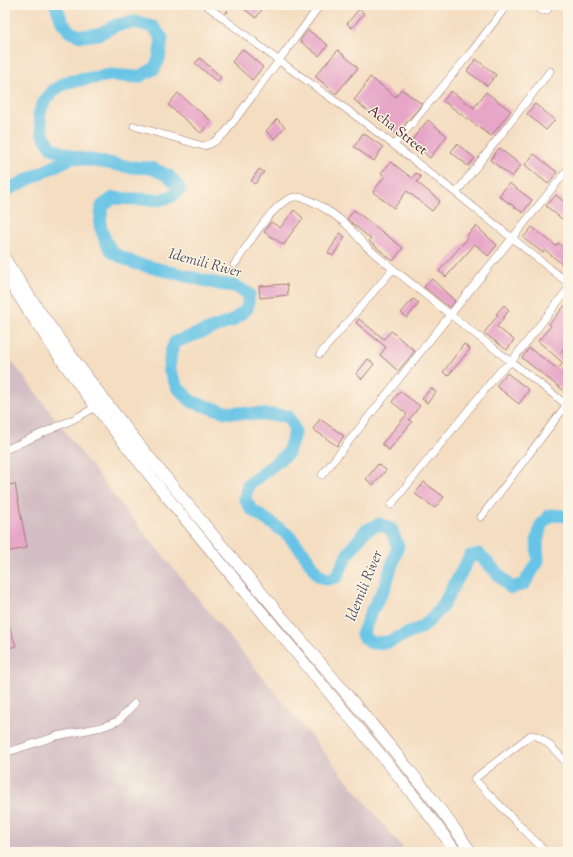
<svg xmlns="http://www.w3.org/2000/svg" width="573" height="857" font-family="'Sorts Mill Goudy',serif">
	<rect width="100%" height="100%" fill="#fcf5e5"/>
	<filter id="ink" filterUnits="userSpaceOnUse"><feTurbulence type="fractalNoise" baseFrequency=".025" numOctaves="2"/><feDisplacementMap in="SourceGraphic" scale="8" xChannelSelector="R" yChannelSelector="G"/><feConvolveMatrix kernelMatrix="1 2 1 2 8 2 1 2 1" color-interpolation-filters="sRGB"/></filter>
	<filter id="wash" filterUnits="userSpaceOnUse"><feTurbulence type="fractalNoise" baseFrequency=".012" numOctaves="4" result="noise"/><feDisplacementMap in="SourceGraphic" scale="16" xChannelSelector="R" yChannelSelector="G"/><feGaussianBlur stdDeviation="0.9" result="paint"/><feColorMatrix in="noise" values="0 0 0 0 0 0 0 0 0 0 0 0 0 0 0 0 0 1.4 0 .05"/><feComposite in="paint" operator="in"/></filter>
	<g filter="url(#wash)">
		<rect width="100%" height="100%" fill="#f4ddc1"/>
		<path fill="#d2bec4" d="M5 352 114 496 406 852H5Z"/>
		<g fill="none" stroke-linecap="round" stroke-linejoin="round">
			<path stroke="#68c4e6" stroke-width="13" d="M56 5 62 22 70 32 81 36 99 34 116 25 135 22 153 27 162 38 159 59 154 69 138 77 111 75 67 82 54 90 44 102 39 114 43 135 52 148 73 157 130 167 151 168 169 176 180 189 173 196 158 200 113 198 102 206 100 226 106 242 113 253 134 263 219 284 235 286 249 294 247 309 232 321 175 342 171 352 169 369 177 387 192 402 226 412 288 416 295 431 288 453 248 485 245 499 251 509 287 534 303 552 318 575 327 579 337 577 347 555 365 531 379 524 391 529 398 546 385 587 372 610 362 635 371 643 388 642 423 627 442 607 470 556 479 554 511 588 524 584 538 561 537 542 541 525 550 515 568 516
				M5 191 73 157"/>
		</g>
		<g id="blocks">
			<path fill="#e7a6c8" d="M239 5H260L263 8 256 18Z
				M359 9 364 13 352 28 347 24Z
				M308 30 328 45 319 56 300 41Z
				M242 49 263 67 252 80 232 62Z
				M338 50 358 68 336 94 315 76Z
				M200 58 221 77 217 82 195 63Z
				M476 59 496 75 487 86 467 71Z
				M370 77 396 97 401 89 422 104 397 134 354 100 365 86H364Z
				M451 91 474 108 486 92 511 111 491 136 443 101Z
				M178 93 211 121 201 133 168 105Z
				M535 104 555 120 546 130 527 114Z
				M277 119 285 127 274 139 266 131Z
				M428 120 447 136 430 158 411 141Z
				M363 133 383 147 374 161 354 147Z
				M457 144 475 158 468 166 451 152Z
				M499 148 521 165 512 177 490 160Z
				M534 154 557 172 548 184 525 165Z
				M391 162 412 178 416 173 421 177 417 182 440 201 432 211 407 191 394 208 373 192 385 176 381 173Z
				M259 169 264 172 255 184 251 181Z
				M509 183 532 200 523 213 499 196Z
				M556 195 568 205V212L562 219 546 206Z
				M294 210 303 218 290 235 284 245 264 232 271 222 280 228Z
				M354 210 403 248 393 261 369 241 371 239 347 219Z
				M476 226 497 245 488 256 475 244 446 277 439 271 468 238 466 236Z
				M532 227 556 246 558 243 568 252V269L545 250 543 253 523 238Z
				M340 233 345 237 333 256 328 253Z
				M432 279 455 301 450 308 424 287Z
				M287 284 288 295 260 298 259 286Z
				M413 299 419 303 407 318 401 313Z
				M568 302V343L561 351 568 356V394L522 358 529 348 558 369 563 363 538 341 551 326 549 324Z
				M504 305 509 310 497 327 514 340 507 350 484 333 498 315 496 314Z
				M359 319 384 339 391 331 415 351 398 371 380 355 386 347 356 323Z
				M464 344 470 349 448 376 443 372Z
				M368 359 374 364 362 379 356 374Z
				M507 373 529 390 519 404 496 386Z
				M431 388 436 392 427 403 422 399Z
				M400 391 420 406 409 420 412 422 389 450 382 444 407 414 392 402Z
				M320 419 344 436 337 446 313 429Z
				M378 464 386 470 373 485 366 479Z
				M424 482 444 497 435 508 415 494Z
				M15 484 27 548 5 552V486Z
				M5 617H6L16 646 5 649Z"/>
		</g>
	</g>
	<g filter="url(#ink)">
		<use href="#blocks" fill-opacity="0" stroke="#9f7e76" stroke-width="1"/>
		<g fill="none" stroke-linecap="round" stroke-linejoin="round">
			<defs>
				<path id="minor" d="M206 5 278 60 360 119 456 193 568 283
					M534 5 543 11 547 10 551 5
					M134 126 203 146C212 145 218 139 225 133L320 5
					M394 145 472 51 507 5
					M456 193 550 71
					M234 265C246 249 276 195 298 197 312 198 340 218 350 228 355 234 360 240 366 246 382 261 400 274 417 288 467 329 518 366 568 406
					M320 354 393 269
					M5 450 74 419 96 407
					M322 475 450 315 568 169
					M391 505 500 371 511 362 568 289
					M481 517 568 403
					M5 753 57 736 102 727 118 721 135 703
					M546 852 474 779 531 735C544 735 559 756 568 764"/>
				<path id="trunk" d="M5 259C95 400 206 526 313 654 367 719 423 782 471 852
					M5 275C28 310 50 345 75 379 148 477 228 571 306 665 357 727 410 787 456 852"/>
			</defs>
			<use href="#minor" stroke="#9f7e76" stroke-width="8"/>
			<use href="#trunk" stroke="#9f7e76" stroke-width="12"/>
			<path stroke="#9f7e76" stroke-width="1.5" stroke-dasharray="3 3" stroke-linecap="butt" d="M226 13 232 5"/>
			<use href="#minor" stroke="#fff" stroke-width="7"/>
			<use href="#trunk" stroke="#fff" stroke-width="11"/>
		</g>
	</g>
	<g text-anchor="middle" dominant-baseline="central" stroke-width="3" stroke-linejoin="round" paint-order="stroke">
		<g font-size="14" fill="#4a1f2b" stroke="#fcf5e5">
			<text transform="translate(397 131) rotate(38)">Acha Street</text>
		</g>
		<g font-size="15" font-style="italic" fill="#535163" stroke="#fcf5e5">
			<text transform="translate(205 264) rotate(15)">Idemili River</text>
			<text transform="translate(365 586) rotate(-68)">Idemili River</text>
		</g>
	</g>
	<rect width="573" height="857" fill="none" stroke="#fcf5e5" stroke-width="20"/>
</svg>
